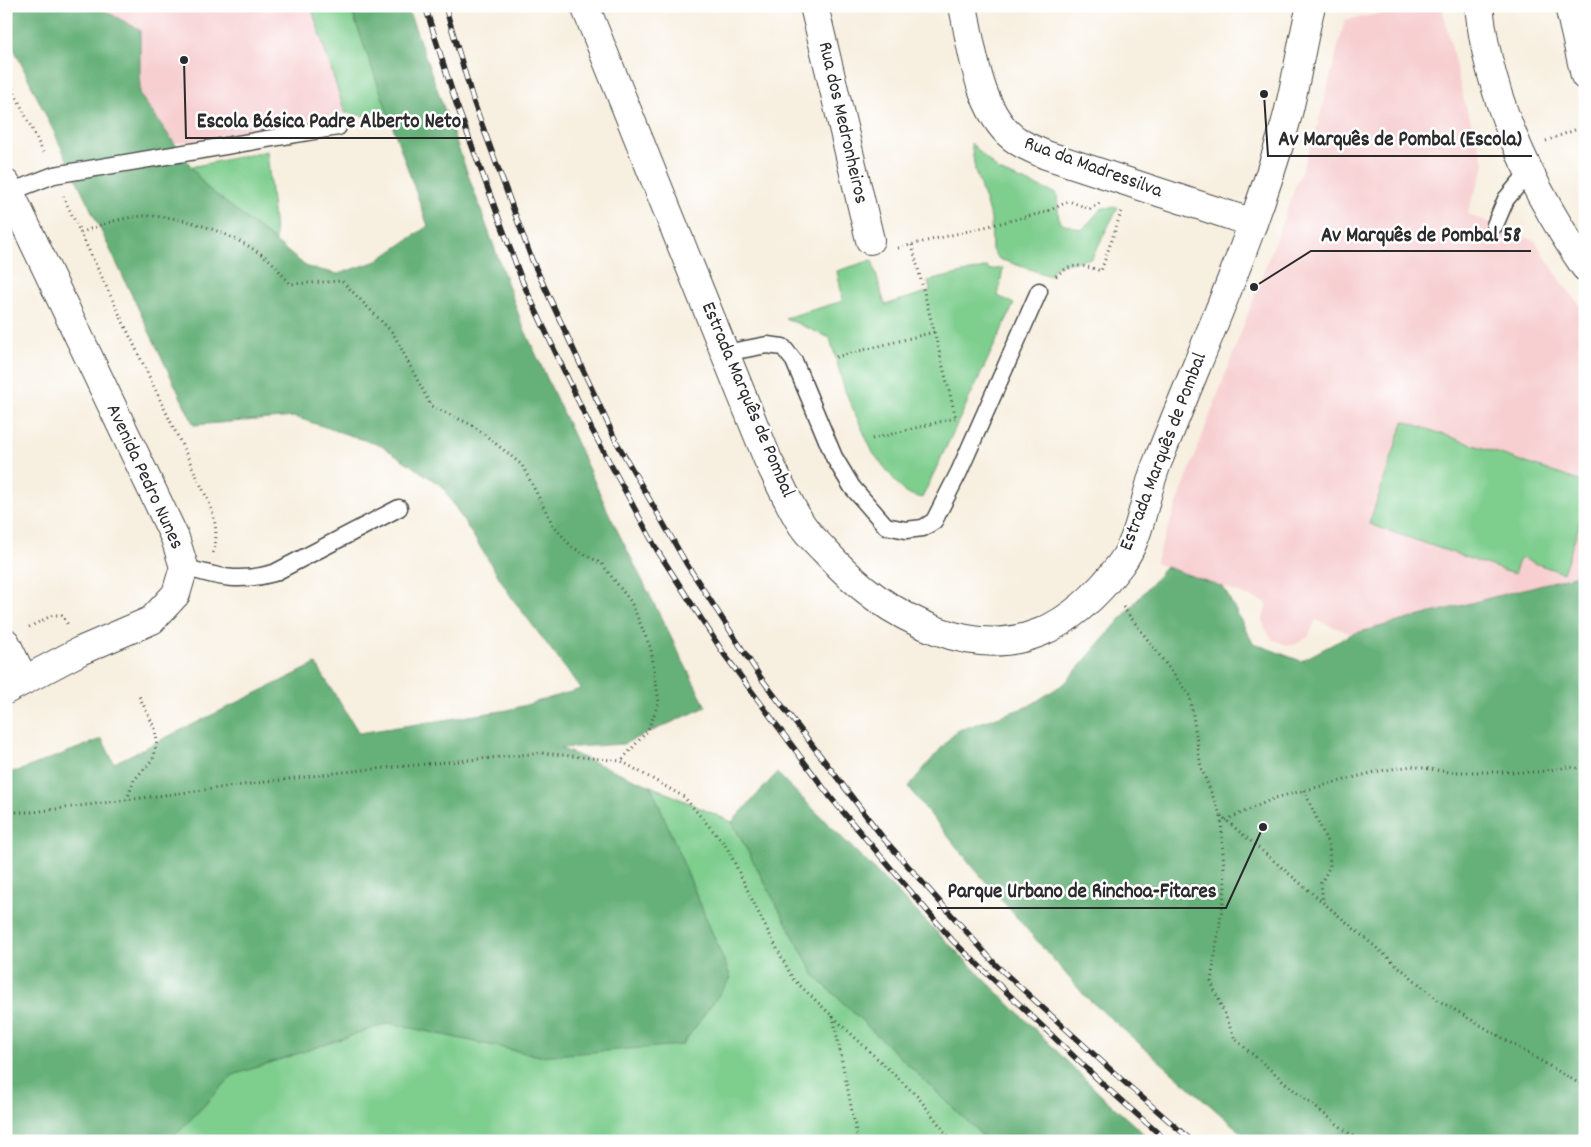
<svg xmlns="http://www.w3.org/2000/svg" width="1591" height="1147" font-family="Dekko,sans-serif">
	<rect width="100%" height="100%" fill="#fff"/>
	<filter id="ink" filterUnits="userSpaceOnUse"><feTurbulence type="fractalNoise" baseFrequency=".02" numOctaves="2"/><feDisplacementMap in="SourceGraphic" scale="10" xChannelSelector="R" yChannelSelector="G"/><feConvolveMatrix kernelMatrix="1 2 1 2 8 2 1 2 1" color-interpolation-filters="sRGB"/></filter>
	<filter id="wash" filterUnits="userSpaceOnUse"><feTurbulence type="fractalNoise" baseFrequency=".0096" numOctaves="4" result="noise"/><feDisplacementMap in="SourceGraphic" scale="20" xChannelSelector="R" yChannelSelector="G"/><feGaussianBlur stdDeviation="1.12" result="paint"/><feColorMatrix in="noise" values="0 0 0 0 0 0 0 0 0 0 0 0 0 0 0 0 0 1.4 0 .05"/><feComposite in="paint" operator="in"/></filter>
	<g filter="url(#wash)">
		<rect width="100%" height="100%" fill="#f7efdf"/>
		<path fill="#f7cfd0" d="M13 6H311L345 113 89 159Z
			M1423 6H1442L1463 97 1485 165 1467 214 1535 241 1563 284 1585 311V573L1352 634 1316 620 1308 637 1295 645H1287L1273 640 1264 627 1263 619 1267 603 1155 563 1316 131 1345 20Z"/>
		<path fill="#7ece8e" stroke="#547c5c" d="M311 6H350L392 120 345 113Z
			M971 143 999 171 1057 194 1059 222 1082 230 1102 208 1118 207 1092 258 1056 266 1050 276 999 259 992 250 991 219 975 170Z
			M267 151 276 242 205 186 191 167Z
			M872 260 885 305 930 291 928 281 988 267 989 270 1003 268 998 296 1014 304 922 498 905 493 873 453 845 391 830 338 785 318 843 301 837 271Z
			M1404 421 1585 483V509L1563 573 1520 558 1514 574 1369 524Z
			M651 786 732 822 815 976 988 1141H170L233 1075 389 1023 540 1056 731 978Z"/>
		<path fill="#66b179" stroke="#486e52" d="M6 6H96L140 30V95L205 186 307 267 338 274 377 261 428 226 350 6H407L522 324 611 518 706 707 623 744 560 748 651 786 731 978 682 1045 540 1056 389 1023 233 1075 170 1141H6V772L18 771 102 739 114 763 316 664 359 733 508 710 581 689 512 598 442 486 382 446 295 417 194 425 6 32Z
			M1166 567 1223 587 1253 643 1301 661 1352 634 1585 573V1141H1251L1085 996 973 867 908 787 956 731 1029 706 1065 683Z
			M777 773 1105 1099 1152 1141H988L815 976 732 822Z"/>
	</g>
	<g filter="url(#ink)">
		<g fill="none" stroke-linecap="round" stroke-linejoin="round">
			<defs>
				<path id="service" d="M10 192 54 175 338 127
					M1495 225 1506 199 1528 173
					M725 353 767 345 783 347 794 361 834 457 852 487 886 526 906 530 923 528 934 521 959 472 1039 291
					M184 567C217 577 239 583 274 573L399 508"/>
				<path id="minor" d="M814 6 870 240
					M963 6C972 48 979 117 1019 142 1027 147 1037 151 1046 155L1253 223
					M1479 6C1489 102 1532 189 1585 267
					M1569 6 1585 76
					M6 643 24 680"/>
				<path id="tertiary" d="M585 6 768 460C779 481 789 505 802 525 808 534 816 542 823 549 857 587 891 613 938 631 1016 660 1073 627 1120 565 1142 537 1144 494 1158 461 1202 350 1252 240 1285 125 1296 86 1301 45 1311 6
					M6 184 175 538 184 567 176 594 152 620 80 651 6 690"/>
			</defs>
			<use href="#service" stroke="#4a4846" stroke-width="19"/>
			<use href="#minor" stroke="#4a4846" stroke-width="30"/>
			<use href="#tertiary" stroke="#4a4846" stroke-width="30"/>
			<path stroke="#4a4846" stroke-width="3" stroke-dasharray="1 4" stroke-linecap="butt" d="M6 75 44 154
				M1546 141 1585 126
				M63 196 208 500C215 519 219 533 213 553
				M81 233C100 224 126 216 148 216 186 216 232 234 264 256 274 262 282 275 290 284L342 281 393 333 431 406 474 426 522 465 553 525 572 547 602 564 631 602 651 649 659 702 648 730 621 761
				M912 245 956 418
				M898 248 1046 212 1069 201 1090 209 1100 203
				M1056 276C1072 262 1083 265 1101 271L1122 210
				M836 357 934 332
				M872 439 955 418
				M1123 607 1190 696 1201 768 1221 816 1438 1000 1585 1087
				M29 627 53 615H62L68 625
				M1304 790 1329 846 1330 866 1321 883 1323 902
				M127 800 134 780 153 759 157 741 155 729 139 696
				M6 812H33L343 772 542 753 621 761 684 797 727 847 761 918 793 979 918 1097 952 1141
				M1221 817 1225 888 1211 982 1235 1039 1296 1092 1359 1141
				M1226 820 1275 798 1379 771 1411 766 1449 772H1538L1568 767 1585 769
				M833 1016 858 1141"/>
			<use href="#service" stroke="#fff" stroke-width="16"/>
			<use href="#minor" stroke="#fff" stroke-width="28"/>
			<use href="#tertiary" stroke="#fff" stroke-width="28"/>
			<defs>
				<path id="rail" d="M425 6 456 103 523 283 591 428 657 550 724 654 831 798 953 941 1106 1087 1167 1141
					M445 6 474 103 532 260 616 441 686 563 761 678 884 839 997 966 1122 1080 1192 1141"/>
			</defs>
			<use href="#rail" stroke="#2b2b2b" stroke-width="5.5"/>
			<use href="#rail" stroke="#fff" stroke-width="4" stroke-dasharray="11" stroke-linecap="butt"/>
		</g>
	</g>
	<g text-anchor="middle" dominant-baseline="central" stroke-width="5" stroke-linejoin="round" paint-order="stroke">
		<g font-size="20" fill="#2b2b2b" stroke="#fff">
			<text transform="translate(842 123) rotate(77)">Rua dos Medronheiros</text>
			<text transform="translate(1093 168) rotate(20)">Rua da Madressilva</text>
			<text transform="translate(747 400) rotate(67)">Estrada Marquês de Pombal</text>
			<text transform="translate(1164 452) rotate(-69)">Estrada Marquês de Pombal</text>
			<text transform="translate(144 477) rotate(65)">Avenida Pedro Nunes</text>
		</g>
	</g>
	<path fill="none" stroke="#2b2b2b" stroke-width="2" d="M184 60L186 138H471M1264 94L1268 156H1532M1254 287L1311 251H1531M1263 827L1226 908H937"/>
	<g fill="#2b2b2b" stroke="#fff" stroke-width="2">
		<circle cx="184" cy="60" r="5"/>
		<circle cx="1264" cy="94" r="5"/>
		<circle cx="1254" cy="287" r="5"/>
		<circle cx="1263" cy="827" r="5"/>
	</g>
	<g font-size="21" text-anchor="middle" font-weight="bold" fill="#2b2b2b" stroke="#fff" stroke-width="5" stroke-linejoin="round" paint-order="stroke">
		<text x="329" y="127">Escola Básica Padre Alberto Neto</text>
		<text x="1400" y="145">Av Marquês de Pombal (Escola)</text>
		<text x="1421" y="241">Av Marquês de Pombal 58</text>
		<text x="1082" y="897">Parque Urbano de Rinchoa-Fitares</text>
	</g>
	<rect width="1591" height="1147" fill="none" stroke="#fff" stroke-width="25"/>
</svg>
